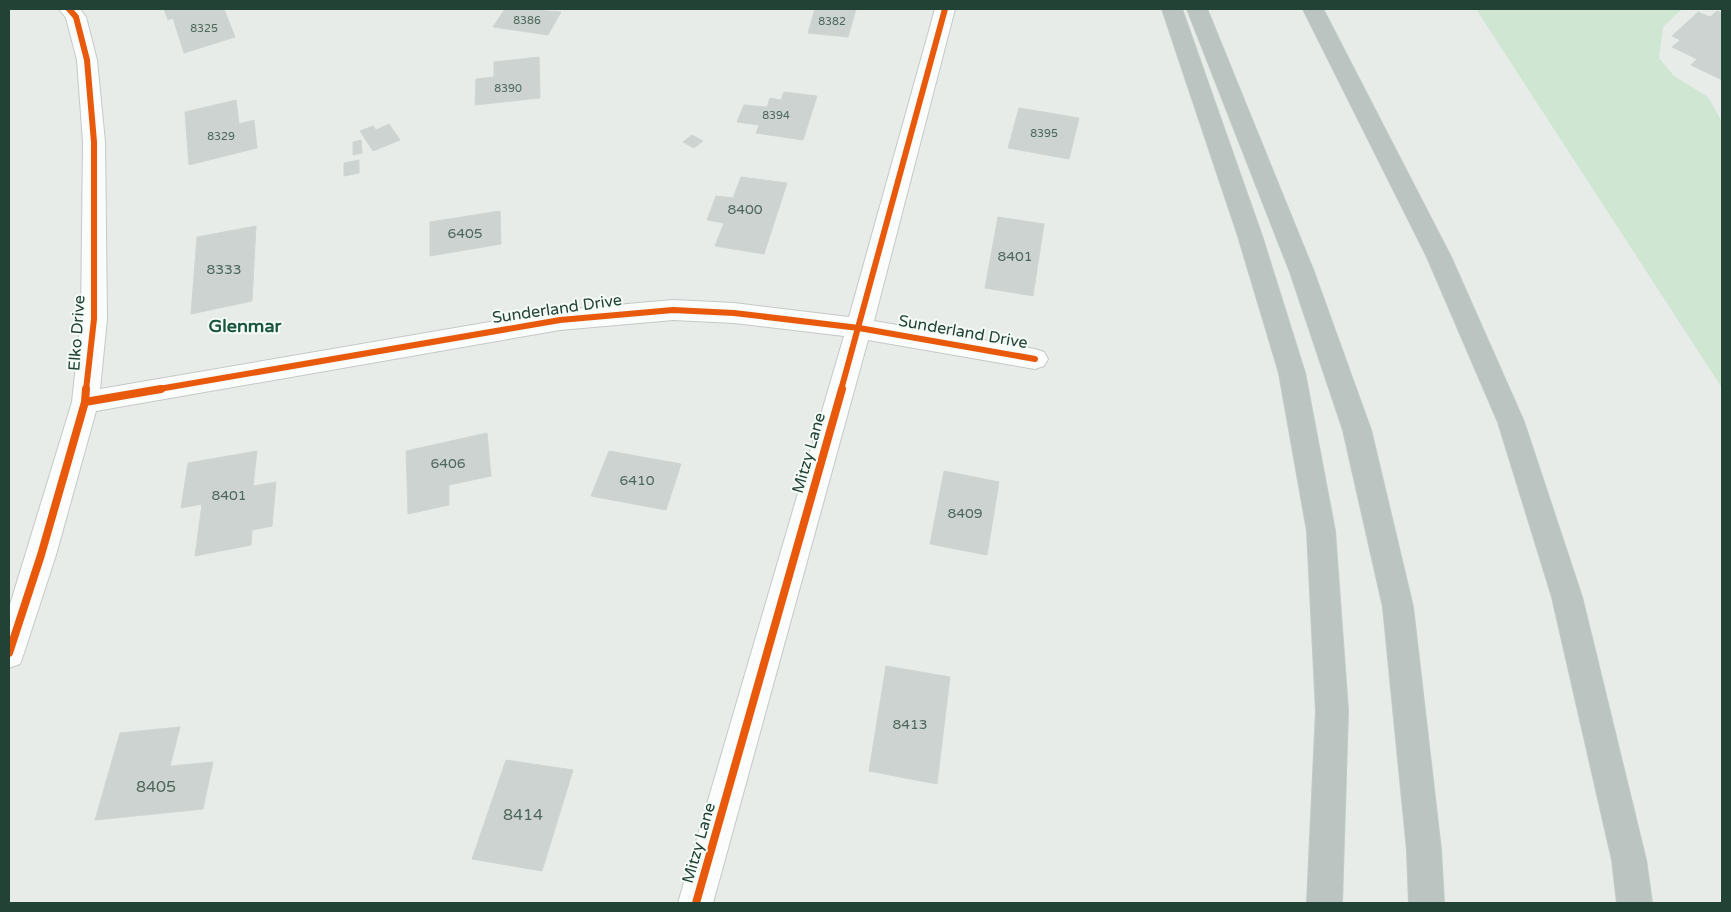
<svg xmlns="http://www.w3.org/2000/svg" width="1731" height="912" font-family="'Varela Round',sans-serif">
	<rect width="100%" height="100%" fill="#e7ece9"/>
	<path fill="#cfe6d2" d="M1476 9H1682L1663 27 1659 58 1674 76 1708 97 1722 122V388Z"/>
	<path fill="#cdd3d0" stroke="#cfd5d2" d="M164 9H224L235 37 184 53 173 18 168 20Z
		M505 9H546L544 11 561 12 548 35 493 27Z
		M815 9H856L848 37 808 33Z
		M1717 11 1722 13V80L1691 65 1697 59 1672 47 1680 40 1672 36 1698 12 1710 17Z
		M539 57 540 98 475 105 476 79 494 77V62Z
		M784 92 817 96 803 140 756 133 759 125 737 122 744 105 767 107 770 98 781 100Z
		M236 100 239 124 254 120 257 148 189 165 185 112Z
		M1019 108 1079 118 1069 159 1008 148Z
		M389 124 400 140 373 151 360 131 373 126 376 130Z
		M692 135 703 141 694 148 683 142Z
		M361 140 362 153 353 155V142Z
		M359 160V173L344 176V163Z
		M741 177 787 183 764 254 715 246 724 223 707 220 716 196 733 198Z
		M500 211 501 244 430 256V222Z
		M998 217 1044 224 1033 296 985 288Z
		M256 226 252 301 191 314 197 237Z
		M487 433 491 476 449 485V505L408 514 406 451Z
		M257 451 253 486 276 482 272 526 252 530 251 545 195 556 202 504 181 508 188 463Z
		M609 451 681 464 666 510 591 496Z
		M944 471 999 482 987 555 930 544Z
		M886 666 950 677 937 784 869 771Z
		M180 727 170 766 213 762 203 809 95 820 120 733Z
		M506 760 573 770 542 871 472 859Z"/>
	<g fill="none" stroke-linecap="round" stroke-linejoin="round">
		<defs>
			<path id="minor" d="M59 9H80L86 17 97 60 105 142 107 319 100 389 560 310 673 300 734 303 849 317 935 9H955L874 321 1035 349 1044 352 1048 359 1044 366 1035 369 868 340 713 903H678L844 336 734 323 673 320 560 330 96 411 56 555 24 653 20 664 9 668V608L72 402 81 319 83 142 77 60 66 18Z"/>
			<path id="highway" d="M1162 9H1182L1262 236 1305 373 1335 531 1348 711 1342 903H1307L1316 711 1307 531 1279 373 1238 236Z
				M1187 9H1207L1314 272 1371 430 1413 607 1441 850 1444 903H1409L1407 850 1383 607 1343 430 1290 272Z
				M1303 9H1323L1451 257 1524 422 1582 597 1646 860 1652 903H1617L1612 860 1552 597 1498 422 1427 257Z"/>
		</defs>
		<use href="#minor" stroke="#c4c9c6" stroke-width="2"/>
		<use href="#highway" stroke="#c1cbc7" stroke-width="2"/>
		<use href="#minor" fill="#fbfcfc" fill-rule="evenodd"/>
		<use href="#highway" fill="#bbc4c0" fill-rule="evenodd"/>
		<defs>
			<path id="cycleway-far1" d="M69 9 76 17 87 60 94 142V319L86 390
				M153 390 560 320 673 310 734 313 859 328 1035 359
				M841 390 945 9"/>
			<path id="cycleway" d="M85 402 161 389
				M9 653 41 555 85 402 86 389
				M696 903 842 389"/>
		</defs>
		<use href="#cycleway-far1" stroke="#f5fbf7" stroke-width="9"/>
		<use href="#cycleway" stroke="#f5fbf7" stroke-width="11"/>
		<use href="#cycleway-far1" stroke="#e8590c" stroke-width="6"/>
		<use href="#cycleway" stroke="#e8590c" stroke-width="8"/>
	</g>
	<g text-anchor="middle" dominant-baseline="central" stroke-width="4" stroke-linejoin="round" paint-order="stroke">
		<g font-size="11" fill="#4d675c">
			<text x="527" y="20">8386</text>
			<text x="832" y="21">8382</text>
			<text x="204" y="28">8325</text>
			<text x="508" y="88">8390</text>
			<text x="776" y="115">8394</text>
			<text x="1044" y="133">8395</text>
			<text x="221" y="136">8329</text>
		</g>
		<g font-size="14" fill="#4d675c">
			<text x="745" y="209">8400</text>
			<text x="465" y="233">6405</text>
			<text x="1015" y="256">8401</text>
			<text x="224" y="269">8333</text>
			<text x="448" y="463">6406</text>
			<text x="637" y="480">6410</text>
			<text x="229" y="495">8401</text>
			<text x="965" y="513">8409</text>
			<text x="910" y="724">8413</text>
		</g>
		<g font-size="16" fill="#214234" stroke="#f5fbf7">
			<text transform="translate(557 309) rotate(-8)">Sunderland Drive</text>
			<text transform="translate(963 332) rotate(10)">Sunderland Drive</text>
			<text transform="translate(77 333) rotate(-86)">Elko Drive</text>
			<text transform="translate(809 453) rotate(-74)">Mitzy Lane</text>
			<text transform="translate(699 843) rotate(-74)">Mitzy Lane</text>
		</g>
		<g font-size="16" fill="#4d675c">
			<text x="156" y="787">8405</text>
			<text x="523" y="815">8414</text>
		</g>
		<g font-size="18" font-weight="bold" fill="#1b573f" stroke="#f5fbf7">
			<text x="245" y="326">Glenmar</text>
		</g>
	</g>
	<rect width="1731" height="912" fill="none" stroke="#214234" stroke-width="20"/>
</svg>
